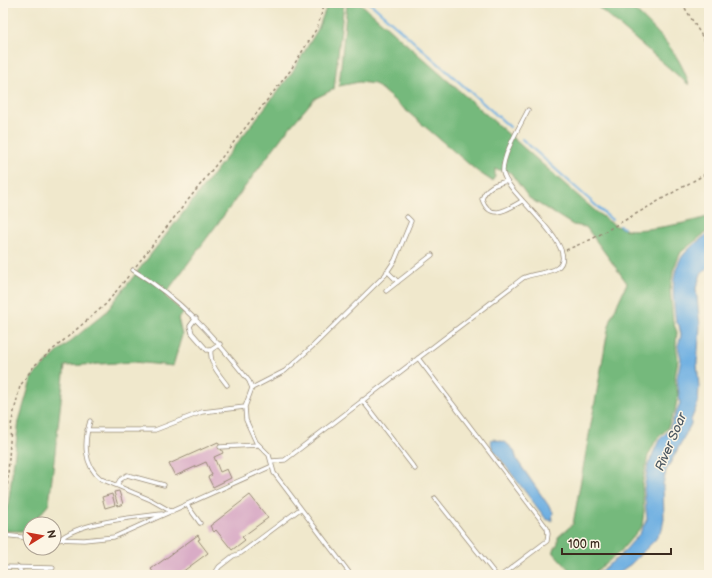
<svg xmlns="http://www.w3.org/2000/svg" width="712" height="578" font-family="'Balsamiq Sans',sans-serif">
	<rect width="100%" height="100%" fill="#fcf5e5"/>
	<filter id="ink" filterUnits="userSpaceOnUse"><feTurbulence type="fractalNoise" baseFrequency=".025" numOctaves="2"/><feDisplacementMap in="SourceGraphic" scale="8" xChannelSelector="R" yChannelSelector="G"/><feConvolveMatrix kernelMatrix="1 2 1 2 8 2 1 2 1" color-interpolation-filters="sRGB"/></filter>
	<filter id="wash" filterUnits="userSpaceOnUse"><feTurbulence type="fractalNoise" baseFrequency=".012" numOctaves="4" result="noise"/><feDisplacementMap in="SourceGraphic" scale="16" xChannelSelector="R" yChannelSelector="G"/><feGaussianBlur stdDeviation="0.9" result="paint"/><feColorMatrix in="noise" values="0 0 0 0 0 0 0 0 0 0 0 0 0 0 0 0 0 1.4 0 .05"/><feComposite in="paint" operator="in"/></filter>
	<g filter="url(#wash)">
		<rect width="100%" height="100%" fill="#f0e8cc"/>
		<path fill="#75b97c" stroke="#58724d" d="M328 3H344L334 89 314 99 285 133 166 293 165 296 184 313 178 318 182 335 173 366 134 362 65 366 49 504 32 524H30L26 531H3V515L8 506 19 421 32 377 60 350 106 312 291 74 318 29Z
			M347 3H360L593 209C602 216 613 226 624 229 637 233 696 222 709 216V230L681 252 674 268 670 289 673 322 677 332 676 345 678 359 675 378 678 395 675 411 667 429 656 440 648 456 642 485 644 511 642 526 619 553 591 575H574L553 552 558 543V537L573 524 608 330 612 316 627 283 586 227 573 225 529 198 510 172 495 169V177L492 181 477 171 375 84 359 82 339 86Z
			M593 3H627C652 26 680 51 689 85Z"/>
		<path fill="#6dafe2" stroke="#546c80" d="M709 233V267L701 274 696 288 700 326 697 363 699 387 698 403 691 420V424L666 471 663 484 664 519 662 529 655 540 631 564 615 575H596L621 555 640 533 647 519 644 489 648 465 659 440 669 430 680 403 677 378 681 359 678 346 681 335 679 325 676 322C673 301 669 271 685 253 692 245 701 239 709 233Z
			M493 439 505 442 514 450 517 460 553 512 552 521 546 519 492 448 491 440Z"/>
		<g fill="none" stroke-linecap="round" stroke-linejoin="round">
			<path stroke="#6dafe2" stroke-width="2" d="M370 3 510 127
				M522 139 612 220
				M619 226 624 228"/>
		</g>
		<g id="blocks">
			<path fill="#d9acc6" d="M218 442 223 453 214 457 220 472 227 469 231 478 213 487 208 477 212 475 206 462 175 476 169 464Z
				M119 491 123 504 118 506 114 492Z
				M112 494 115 505 105 508 102 497Z
				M250 495 268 518 242 537 245 540 232 550 216 530 214 532 210 526Z
				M198 535 200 539 198 540 208 553 178 575H155L151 569Z"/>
		</g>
	</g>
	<g filter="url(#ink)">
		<use href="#blocks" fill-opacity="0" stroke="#968975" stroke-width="1"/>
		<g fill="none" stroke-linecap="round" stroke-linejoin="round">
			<defs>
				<path id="service" d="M507 181C495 184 486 187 482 199 490 222 508 209 522 201
					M133 270C181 299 215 338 249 381L252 388 245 407 246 420 256 442 269 455 274 473 280 481 351 575
					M387 271 398 282
					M386 291 432 255
					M196 318 190 326 192 333 207 350H211L220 344
					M211 350C209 364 219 374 227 385
					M418 358 547 528 548 534 547 541 502 575
					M252 388 285 371 314 345 385 275 395 260 411 221 407 217
					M362 400 415 469
					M90 421C84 441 83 465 101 479L151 500 172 512
					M87 430H155L202 412 245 407
					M220 447 258 445
					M272 461 285 460 523 278C533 273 550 273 557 268 584 249 505 193 503 172 502 155 520 126 528 110
					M117 485 120 480 127 475 164 485
					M435 498 496 575
					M187 505 200 523
					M3 535 30 538
					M54 539 84 540 114 537 272 466
					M59 540C78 522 136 517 162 514
					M3 567 53 568
					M18 567 23 575
					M214 575 219 567 233 556 241 553 300 509"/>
			</defs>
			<use href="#service" stroke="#968975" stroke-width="5"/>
			<path stroke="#968975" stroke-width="1.5" stroke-dasharray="3 3" stroke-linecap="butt" d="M685 8 709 48
				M566 250 592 239 709 172
				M136 266 290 71 317 28 325 3
				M3 502 7 492 11 425 20 386 35 365 106 304 130 274"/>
			<use href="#service" stroke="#fff" stroke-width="3.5"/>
		</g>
	</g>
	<g text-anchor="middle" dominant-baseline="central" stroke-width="3" stroke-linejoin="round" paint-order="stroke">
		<g font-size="13" font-style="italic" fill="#4c5963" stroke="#fcf5e5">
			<text transform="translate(671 442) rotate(-67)">River Soar</text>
		</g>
	</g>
	<rect width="712" height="578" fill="none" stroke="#fcf5e5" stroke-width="16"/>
	<g transform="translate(42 536) rotate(79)"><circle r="19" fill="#fcf5e5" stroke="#afa495"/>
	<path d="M0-3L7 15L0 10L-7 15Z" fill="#c8321e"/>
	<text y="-6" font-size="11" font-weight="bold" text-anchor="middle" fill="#3b2a1e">N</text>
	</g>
	<path d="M562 548v6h109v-6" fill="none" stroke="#3b2a1e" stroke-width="2"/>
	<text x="568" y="548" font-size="12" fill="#3b2a1e" stroke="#fcf5e5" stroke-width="3" paint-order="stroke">100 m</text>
</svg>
